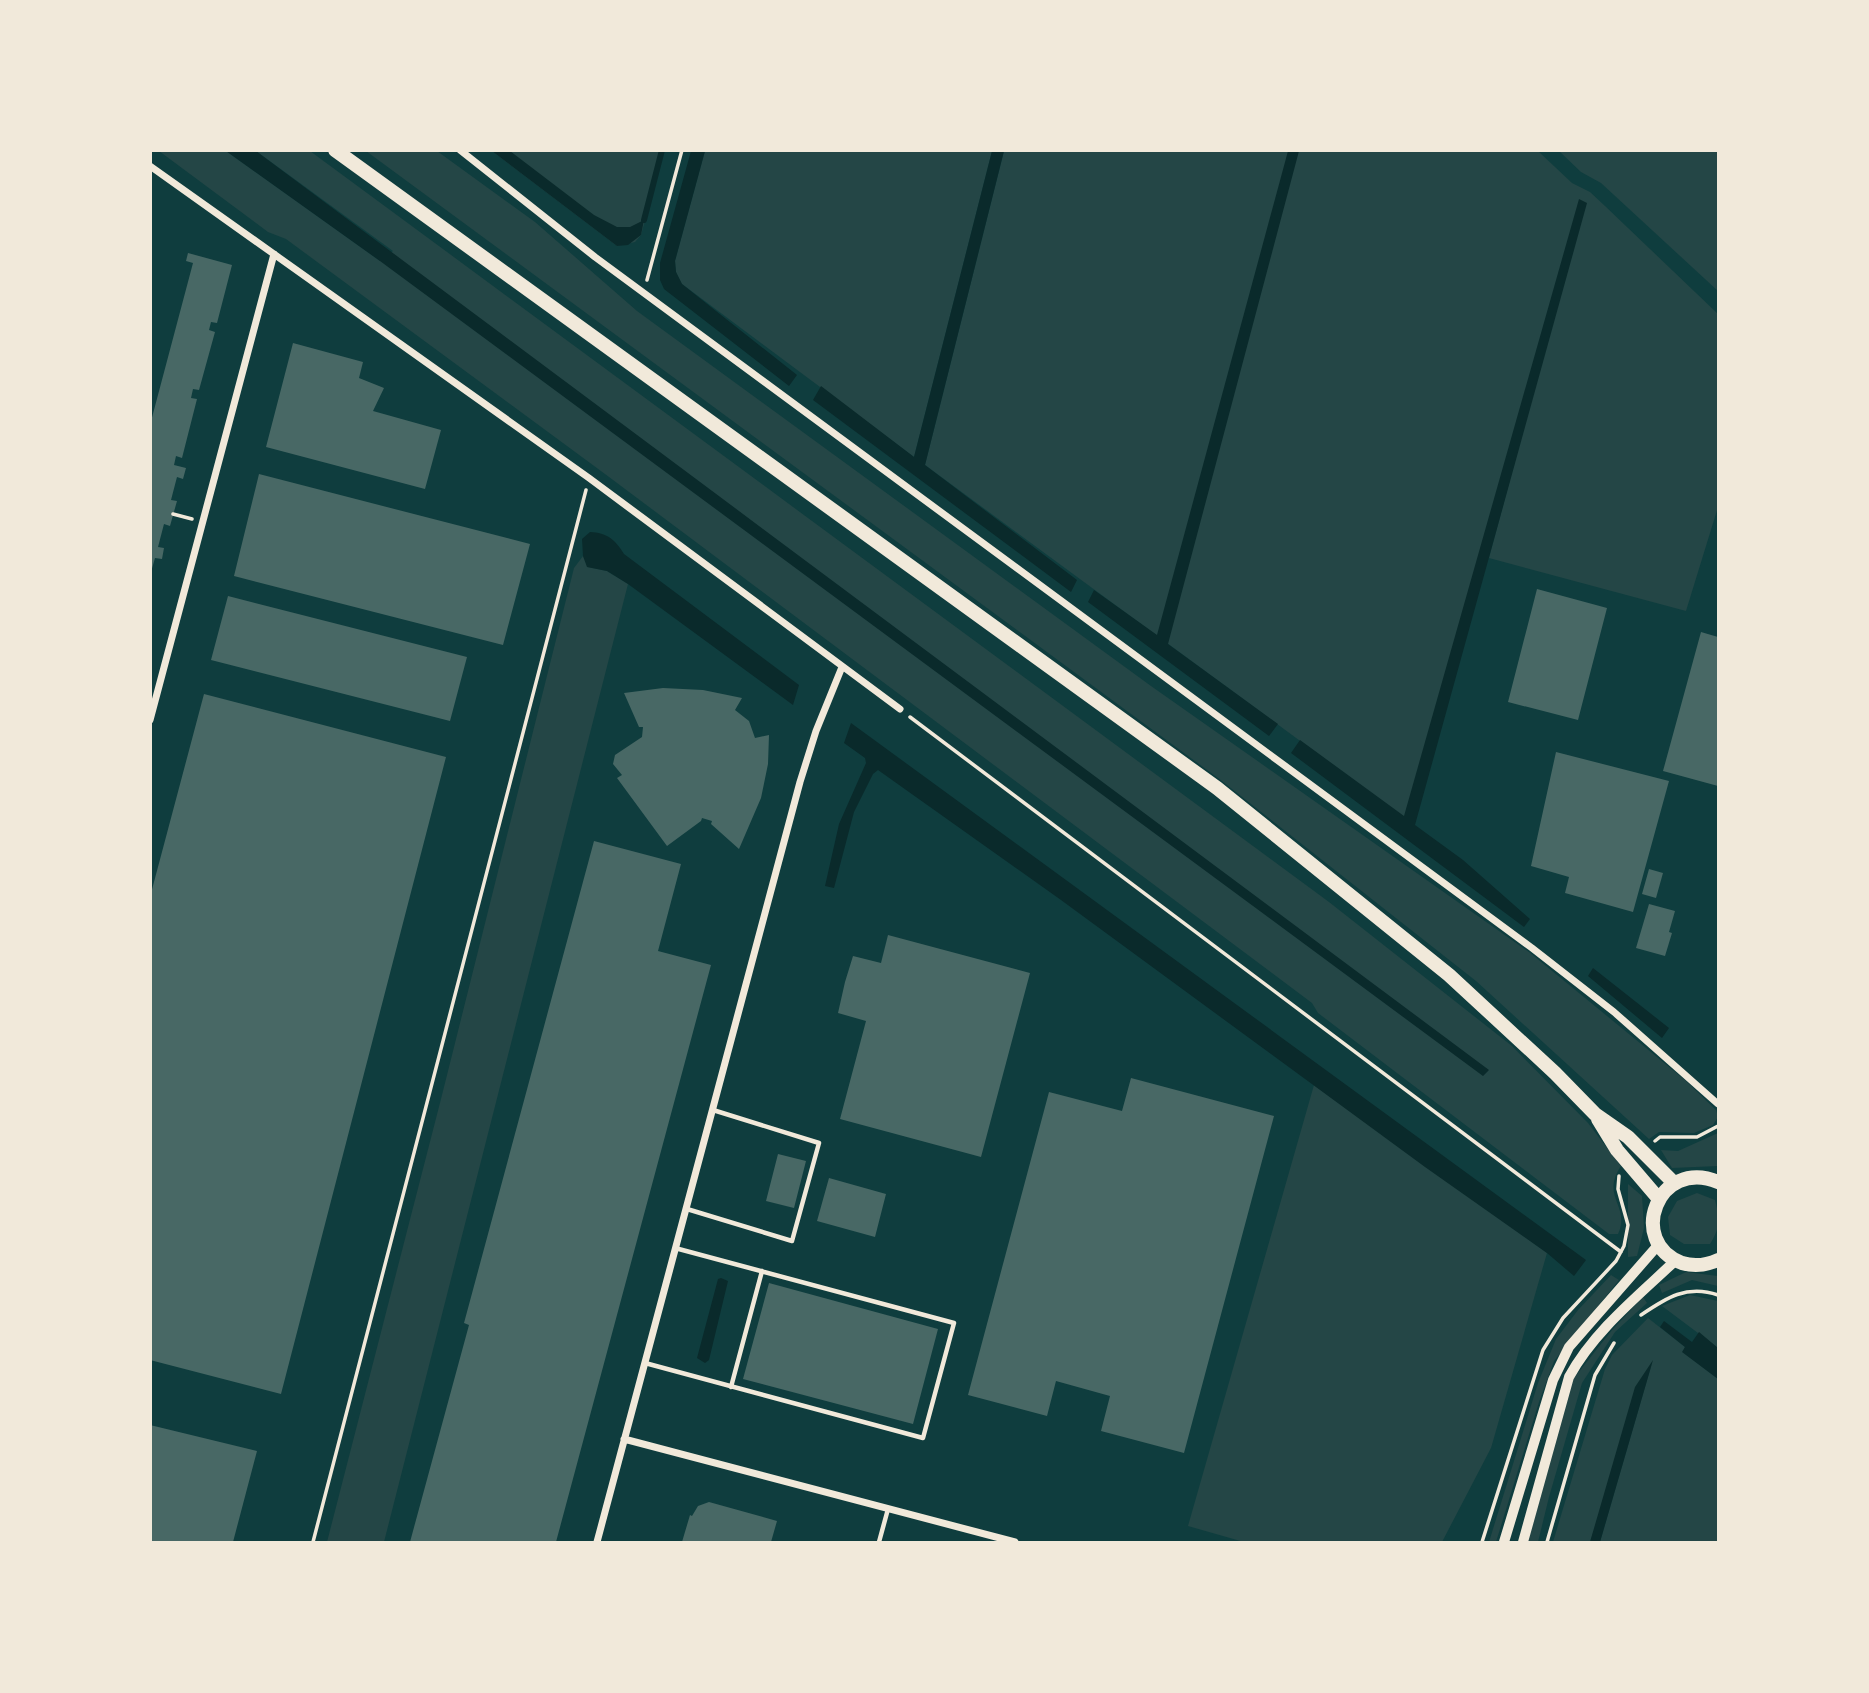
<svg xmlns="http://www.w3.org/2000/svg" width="1869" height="1693" font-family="'DejaVu Sans',sans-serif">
	<rect width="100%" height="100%" fill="#0f3d3e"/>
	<path fill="#244646" d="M159 151H226L380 261 393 251 256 151H310L1329 902 1512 1046 1588 1123 1621 1166C1600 1197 1631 1206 1618 1234H1609L1318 1013 1312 1003 605 474 286 239 268 232Z
		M366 151H437L535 222 637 311 1151 686 1529 952 1685 1080 1716 1110 1718 1117 1713 1125 1694 1133 1659 1132 1649 1139 1476 981 1218 778Z
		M492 151H664L641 235 635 242 617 246Z
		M705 151H992L914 457 682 284 676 272 675 261Z
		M1004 151H1538L1572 183 1590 192 1605 206 1718 314V507L1686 611 1489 558 1538 375 1413 824 925 465Z
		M1559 151H1718V291L1601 183 1581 172Z
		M583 556 588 567 607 571 628 584 384 1542H327L441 1099 574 568Z
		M1314 1085 1547 1253 1491 1448 1442 1542H1244L1188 1526Z
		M1718 1133V1166L1672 1168 1661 1150 1678 1151Z
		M1628 1184 1642 1196 1644 1228 1637 1256 1628 1257Z
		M1697 1193 1715 1200C1720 1218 1720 1229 1710 1244H1684L1670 1235 1668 1217 1677 1201Z
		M1686 1272 1718 1276V1286L1692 1280 1662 1293 1659 1285Z
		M1611 1275 1619 1280 1554 1361 1539 1402 1496 1542H1489L1538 1383 1556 1339 1578 1310Z
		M1690 1295 1718 1301V1348L1662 1306Z
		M1643 1297 1647 1303 1615 1332 1582 1383 1549 1497 1538 1542H1528L1574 1378 1612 1330Z
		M1648 1318 1685 1347 1683 1352 1718 1379V1542H1600L1652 1363 1590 1542H1553L1605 1369 1612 1355Z"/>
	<path fill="#0a2a2b" d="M226 151H256L1489 1070 1483 1076 380 261Z
		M492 151H510L594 215 617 227H630L644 220 641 235 628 245 617 246Z
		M691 151H705L675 261 676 272 682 284 797 375 789 386 664 289 660 280V263Z
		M992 151H1004L925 465 1077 580 1071 592 813 400 821 386 914 457Z
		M1288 151H1299L1168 644 1278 724 1269 736 1088 602 1094 590 1157 635Z
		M1579 199 1587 203 1415 825 1463 860 1530 919 1524 927 1291 753 1300 740 1404 816Z
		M590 532C607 533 615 539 624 554L799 685 793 705 628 584 607 571 587 567 583 556 582 539Z
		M851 723 1586 1260 1574 1276 1547 1253 1425 1167 1061 900 878 770 873 774 854 812 834 888 825 886 839 824 866 763 865 758 844 743Z
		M1593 968 1669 1028 1662 1038 1588 976Z
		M721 1278 728 1281 709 1360 705 1363 697 1358 718 1279Z
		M1664 1321 1692 1342 1699 1332 1718 1348V1379L1682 1352 1685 1347 1660 1327Z
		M1653 1360 1600 1542H1590L1635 1387Z"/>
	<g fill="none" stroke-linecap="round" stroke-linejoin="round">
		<path stroke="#0a2a2b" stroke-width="6" d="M644 220 662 150"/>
	</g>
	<path fill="#486865" d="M188 253 232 265 217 323 211 322 209 330 215 332 199 390 193 389 191 398 197 399 182 458 176 456 174 465 186 468 183 479 177 477 171 500 177 501 170 526 164 524 158 547 164 548 162 559 155 558 151 572 150 425 193 263 186 261Z
		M293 343 363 362 359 378 384 388 373 411 441 430 425 489 266 447Z
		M259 474 530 544 503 645 234 576Z
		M1537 589 1607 608 1578 720 1508 702Z
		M228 596 467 657 450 721 211 660Z
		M1701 632 1718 637V786L1663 771Z
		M663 688 703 690 742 698 735 710 749 721 755 738 769 735 768 764 761 798 739 849 711 824 712 821 702 818 701 821 667 846 617 778 622 775 613 764 615 755 642 737 643 727H639L624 693Z
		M204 694 446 757 281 1394 150 1360V897Z
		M1556 752 1669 781 1633 912 1565 893 1569 877 1531 866Z
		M594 841 681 864 658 951 711 965 556 1542H410L469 1325 464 1323Z
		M1649 869 1663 873 1656 898 1642 894Z
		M1649 904 1675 911 1669 932 1672 933 1665 956 1636 948Z
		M888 935 1030 973 981 1157 840 1119 866 1021 838 1013 845 982 853 956 881 963Z
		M1131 1078 1274 1116 1184 1453 1101 1431 1110 1396 1056 1381 1047 1416 968 1395 1049 1092 1122 1111Z
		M778 1154 806 1161 794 1208 766 1201Z
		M829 1178 886 1194 875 1237 817 1221Z
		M769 1283 938 1329 913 1424 743 1379Z
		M150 1425 257 1451 233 1542H150Z
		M709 1502 777 1521 771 1542H682L690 1515 692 1516 698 1506Z"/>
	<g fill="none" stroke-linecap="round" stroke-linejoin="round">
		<path stroke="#f1e9da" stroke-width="3.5" d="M647 280 682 150
			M173 514 192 519
			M910 717 1621 1252
			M1655 1141 1660 1137H1697L1718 1126
			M1641 1315C1666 1298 1687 1284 1718 1295
			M313 1542 586 490
			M1482 1542 1543 1350 1563 1318 1616 1261 1624 1246 1628 1225 1618 1189 1619 1176
			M1547 1542 1595 1375 1614 1343"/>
		<path stroke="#f1e9da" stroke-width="4.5" d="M687 1209 792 1241 819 1143 713 1110
			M645 1363 923 1438 954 1323 675 1248
			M731 1387 762 1271
			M879 1542 888 1509"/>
		<path stroke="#f1e9da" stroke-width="7" d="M460 150 595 257 1532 948 1614 1012 1718 1104
			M150 166 589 478 900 709
			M150 720 274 254
			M624 1439 1015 1542
			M597 1542 800 782 816 731 842 667"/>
		<path stroke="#f1e9da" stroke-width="10" d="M1504 1542 1553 1380 1569 1347 1659 1244
			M1523 1542 1569 1377C1594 1331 1638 1296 1676 1260"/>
		<path stroke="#f1e9da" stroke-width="14" d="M335 150 1217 788 1449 975 1555 1073 1595 1114 1628 1137 1674 1183
			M1598 1119 1617 1150 1658 1198
			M1718 1182C1658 1157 1626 1242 1682 1263 1695 1267 1707 1265 1718 1260"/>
	</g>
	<rect width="1869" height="1693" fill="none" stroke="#f1e9da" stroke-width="304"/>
</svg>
